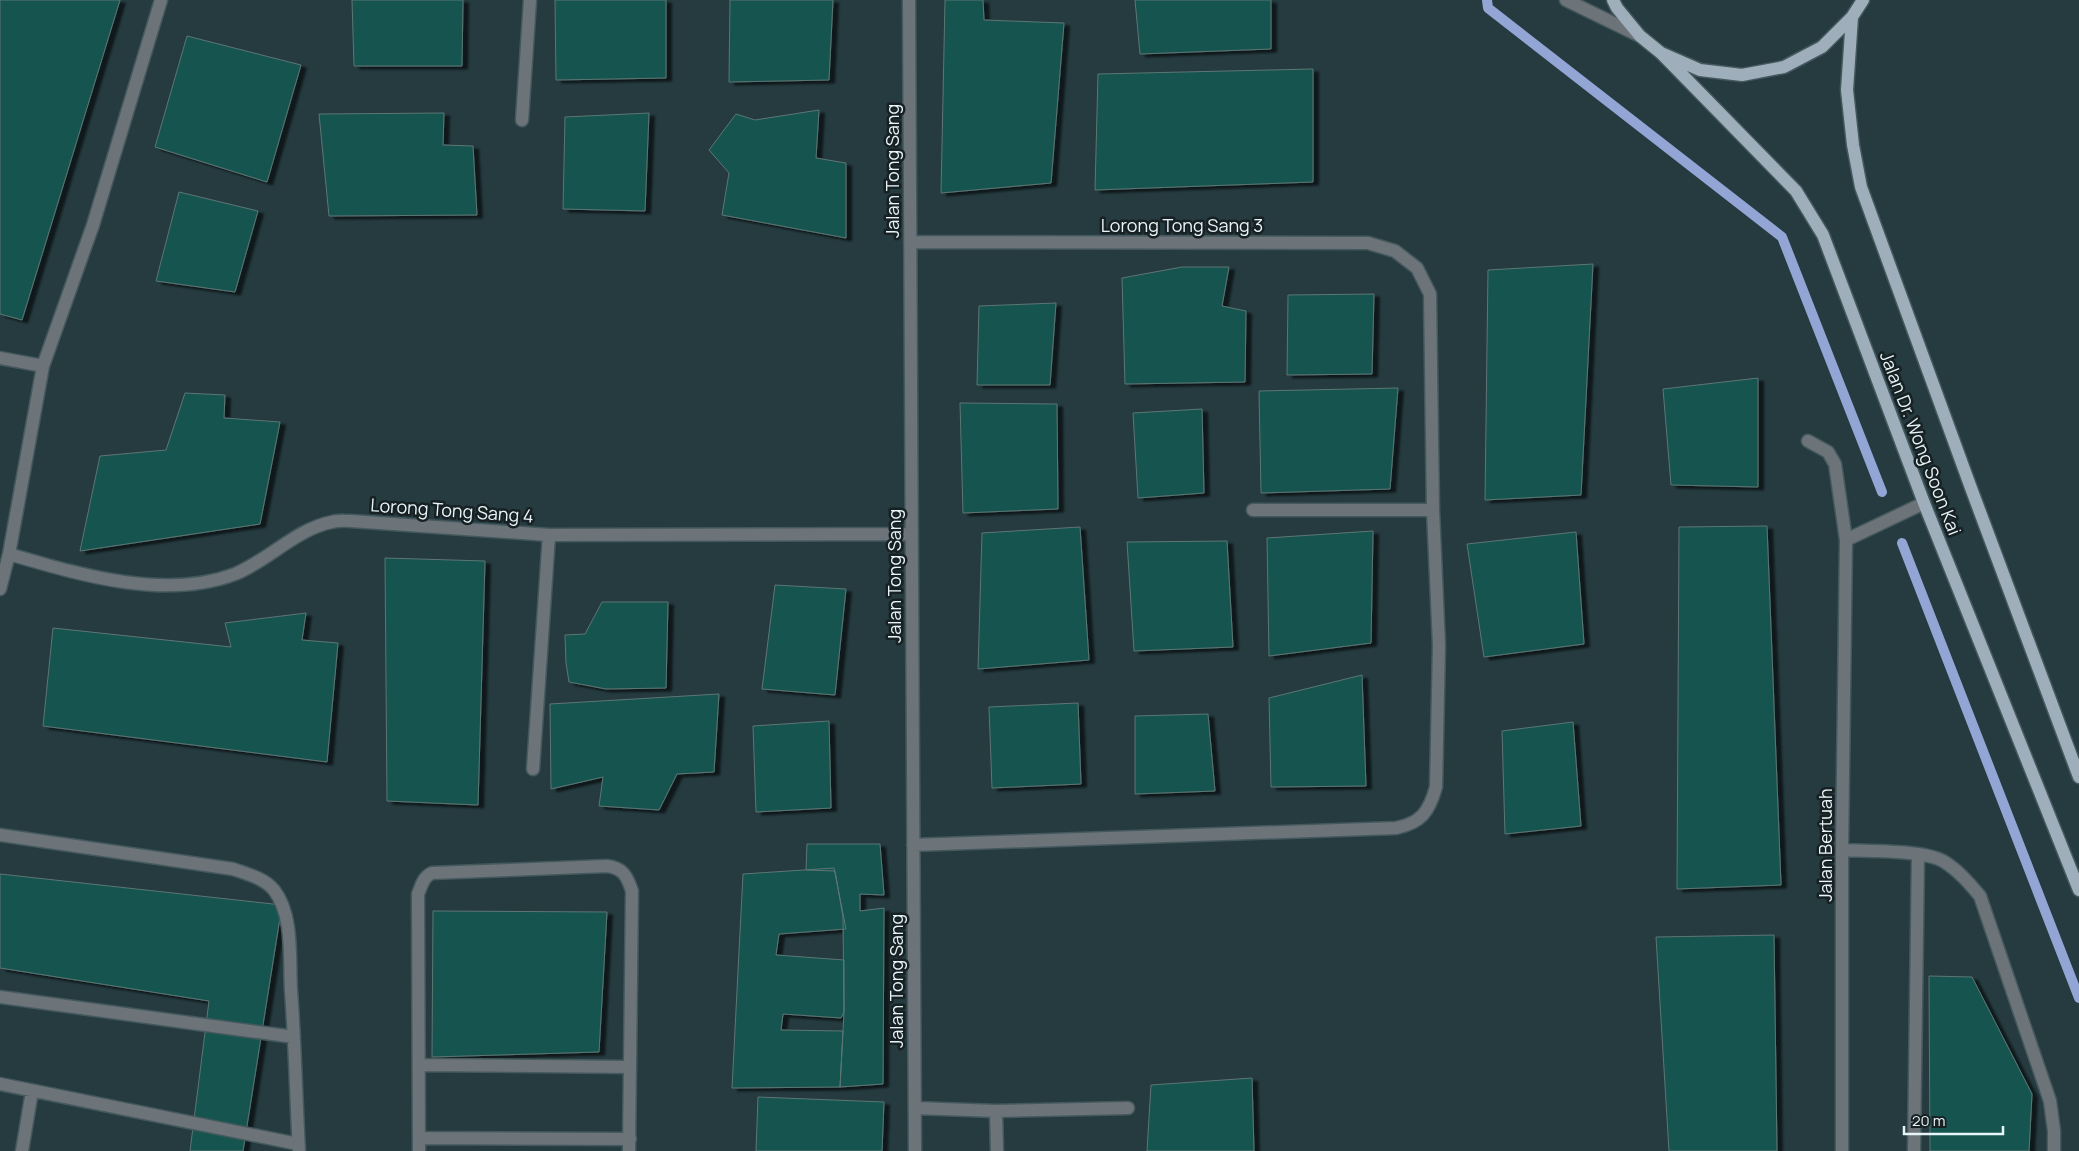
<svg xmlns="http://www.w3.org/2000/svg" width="2079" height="1151" font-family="Manrope,sans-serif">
	<defs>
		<filter id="shadow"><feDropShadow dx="5.5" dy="3" stdDeviation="1" flood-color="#0009"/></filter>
	</defs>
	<rect width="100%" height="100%" fill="#253b40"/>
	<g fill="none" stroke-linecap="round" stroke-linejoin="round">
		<path stroke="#92a5d4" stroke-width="10" d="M1487 0 1488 8 1782 237 1882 492
			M1902 543 2079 998"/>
	</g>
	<path fill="#165450" stroke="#5d7674" filter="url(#shadow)" d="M0 0H120L22 320 0 314Z
		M352 0H463L462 66H354Z
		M555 0H666V78L556 80Z
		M730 0H833L829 80 729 82Z
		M945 0H983L984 20 1064 23 1051 183 941 193Z
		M1135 0H1271V49L1140 54Z
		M187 36 301 65 267 182 155 147Z
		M1313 69V182L1095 190 1098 74Z
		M819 110 816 158 846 163V238L722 215 729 173 709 150 736 114 755 120Z
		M444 113 443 145 473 146 477 215 329 216 319 114Z
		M649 113 645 211 563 209 565 117Z
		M179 192 258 211 235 292 156 281Z
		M1593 264 1581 495 1485 500 1488 270Z
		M1182 267H1229L1222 306 1246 311 1245 382 1125 384 1122 278Z
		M1374 294 1372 374 1287 375 1288 295Z
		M1056 303 1050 385H977L979 306Z
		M1758 378V487L1671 485 1663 389Z
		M1398 388 1390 489 1261 493 1259 391Z
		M185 393 225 395 224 418 280 422 260 524 80 551 100 456 166 450Z
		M960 403 1057 404 1058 509 963 513Z
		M1202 409 1204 493 1138 498 1133 413Z
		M1767 526 1781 885 1677 889 1679 527Z
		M1080 527 1089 660 978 669 982 533Z
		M1373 531 1371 643 1269 656 1267 538Z
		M1576 532 1584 644 1484 657 1467 544Z
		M1227 541 1233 647 1134 651 1127 542Z
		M385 558 485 561 478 805 387 801Z
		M775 585 846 589 835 695 762 689Z
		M602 602H668L666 688 606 689 569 682 566 663 565 635 585 634Z
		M306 613 302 640 338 643 327 762 43 726 53 628 231 647 225 623Z
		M1362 675 1366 786 1271 787 1269 698Z
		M719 694 714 772 677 774 659 810 599 806 603 777 551 789 550 704Z
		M1078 703 1081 784 992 788 989 707Z
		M1208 714 1215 791 1135 794V716Z
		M829 721 831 808 756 812 753 726Z
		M1573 722 1581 826 1505 834 1502 731Z
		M807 844H880L884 895 860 894V911L884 908 883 1084 840 1087 844 1012 843 917 835 871 806 870Z
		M834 868 846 929 779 934 776 955 844 960V1012L841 1018 783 1014 781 1030 843 1031 840 1087 732 1088 743 874Z
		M0 874 282 905 243 1151H190L209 1001 0 968Z
		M433 911 607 912 599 1052 432 1057Z
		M1774 935 1777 1151H1669L1656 937Z
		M1929 976 1972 977 2032 1094 2029 1151H1930Z
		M1252 1078 1254 1151H1147L1151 1085Z
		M758 1097 884 1102 882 1151H756Z"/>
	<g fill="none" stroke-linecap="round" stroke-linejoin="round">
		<defs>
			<path id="minor" d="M909 0 915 1151
				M1566 0 1640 36
				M522 120 530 0
				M910 242 1368 243 1395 251 1417 268 1430 294 1433 510 1439 645 1436 787C1429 812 1421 823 1396 828L913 845
				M0 358 43 366
				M1808 441 1828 452 1835 464 1846 540 1842 850V1151
				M1253 510H1433
				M1846 540 1924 503
				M9 554C78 574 164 601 235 574 269 560 296 529 332 522 338 520 345 521 351 521L549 535 911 534
				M0 589 9 554 43 366 93 225 161 0
				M533 769 549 535
				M0 835 233 869C247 874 264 878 274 890 294 916 289 959 291 990 295 1044 296 1097 299 1151
				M1842 850C1868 851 1923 850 1943 861 1958 870 1969 883 1980 896L2050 1101 2054 1131V1151
				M0 997 294 1037
				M419 1065 630 1067
				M0 1084 298 1144
				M915 1108 996 1111 1128 1108
				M996 1111 997 1151
				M420 1138 630 1139
				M22 1151 32 1091
				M419 1151 418 894C422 885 423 877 432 873L607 866C623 868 627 876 632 891L629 1151
				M1914 1151 1918 855"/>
			<path id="major" d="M1613 0 1617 8 1640 36 1661 53 1700 70 1742 75 1784 67 1822 47 1852 17 1863 0
				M1852 17 1847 90 1853 145 1861 187 1971 488 2079 777
				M1661 53 1796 191 1823 235 1924 503 2079 890"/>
		</defs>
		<use href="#minor" stroke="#44595d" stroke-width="15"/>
		<use href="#major" stroke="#44595d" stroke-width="15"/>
		<use href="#minor" stroke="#6c7379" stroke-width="12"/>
		<use href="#major" stroke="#9faebb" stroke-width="12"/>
	</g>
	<g text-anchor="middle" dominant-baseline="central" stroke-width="5" stroke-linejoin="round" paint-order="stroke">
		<g font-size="18" fill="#e8f5f8" stroke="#172023">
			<text transform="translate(892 171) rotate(-90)">Jalan Tong Sang</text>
			<text x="1182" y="225">Lorong Tong Sang 3</text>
			<text transform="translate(1921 443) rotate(69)">Jalan Dr. Wong Soon Kai</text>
			<text transform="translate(452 510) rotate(4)">Lorong Tong Sang 4</text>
			<text transform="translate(894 576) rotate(-90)">Jalan Tong Sang</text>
			<text transform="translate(1825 845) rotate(-90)">Jalan Bertuah</text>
			<text transform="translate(896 981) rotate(-90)">Jalan Tong Sang</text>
		</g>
	</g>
	<path d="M1904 1126v8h99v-8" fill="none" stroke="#e8f5f8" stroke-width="2.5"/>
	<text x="1912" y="1126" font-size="15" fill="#e8f5f8" stroke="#172023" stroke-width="4" paint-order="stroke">20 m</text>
</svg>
